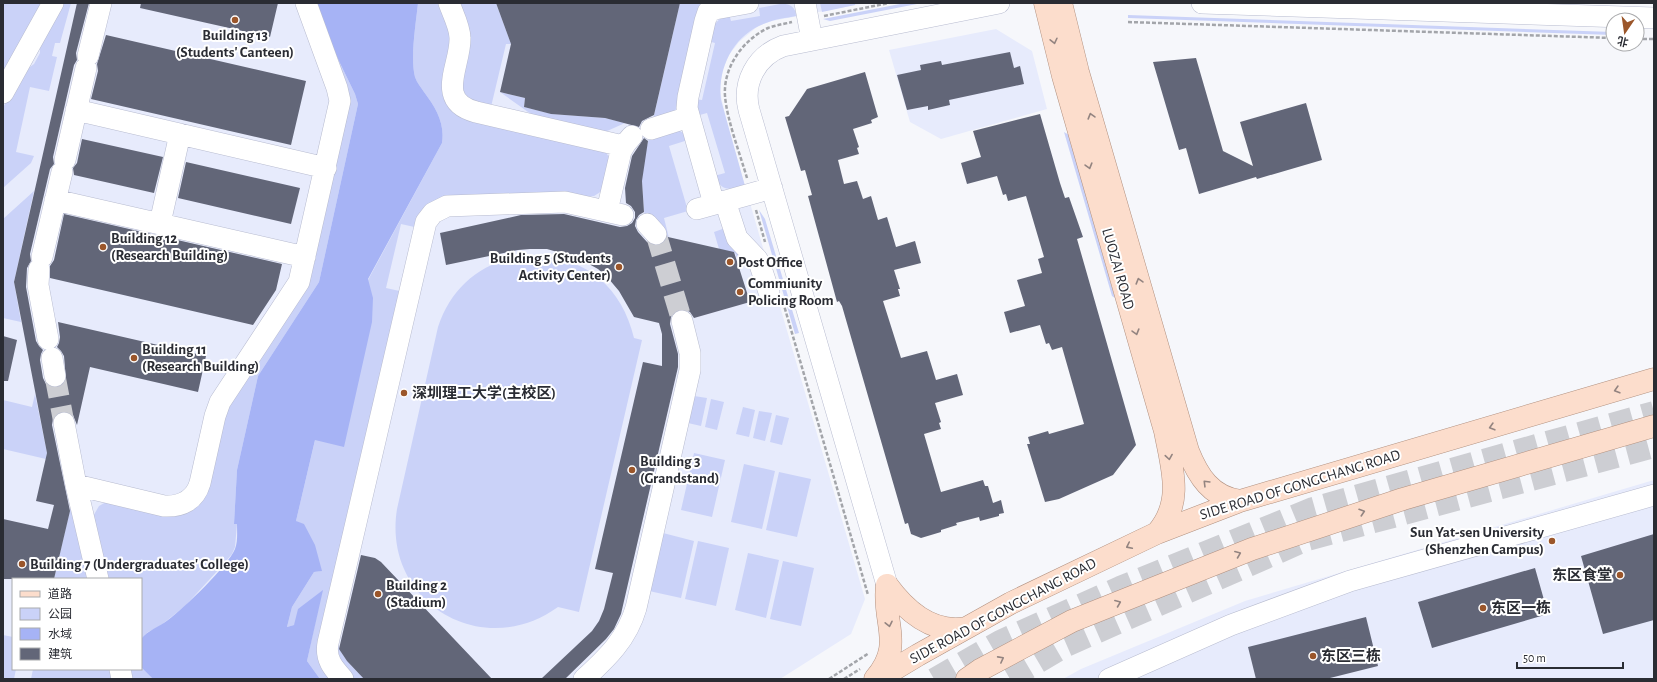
<svg xmlns="http://www.w3.org/2000/svg" width="1657" height="682" font-family="'Alegreya Sans','Noto Sans SC',sans-serif">
	<rect width="100%" height="100%" fill="#f6f7fb"/>
	<path fill="#e7ebfc" fill-rule="evenodd" d="M32 3H866L772 21 758 26 739 42 729 55 722 71 720 91 727 124 865 599 851 634 780 679H3V52ZM13 579H141V669H13Z
		M996 29 1032 51 1047 109 941 139 910 122 889 50Z
		M1654 480V679H1063L1081 669 1245 601Z"/>
	<path fill="#cad2f8" d="M3 3H46L3 80Z
		M59 3H71L60 43H55L52 56 57 57 49 91 30 87 16 152 34 156 31 163 3 188V108L9 95 27 69 34 64 40 53V45Z
		M314 3 337 57 355 94 358 104 319 282 258 376 237 470 234 524H237L235 547 232 554 221 567 185 606 160 626 148 632 141 639V579H103L92 518 99 506 106 502 179 510 219 419 298 298 343 110Z
		M418 3H444L455 32 448 90 604 150 609 157 602 191 594 196 447 202 419 228 401 224 386 288 404 292 323 646 337 679H320L307 661 322 591 294 625 287 627 292 607 314 572 321 571 296 521 341 330 442 143C445 123 436 108 424 92 421 87 417 83 415 77 410 58 416 23 418 3Z
		M453 3H496L511 44H506L490 111 462 100Z
		M680 3H701L678 105 675 111 652 124Z
		M820 3H855V5L822 12Z
		M905 3H922L830 21 823 19Z
		M780 4C789 3 796 7 796 16 786 18 775 19 766 23 734 34 717 68 721 100L745 186C729 189 723 193 714 176L725 173 707 113 696 116 695 99 702 100 715 43 708 41C713 26 714 21 729 14L731 21 760 16 759 8Z
		M1128 15 1613 32V35L1128 18Z
		M500 92 525 98 524 107 552 114 605 118 625 123 596 136 545 124Z
		M677 129 683 133 688 140 669 146 688 211 664 218 669 238 661 236 645 217 644 210 642 181 644 158 650 134Z
		M1064 132 1069 135 1115 298 1112 296Z
		M34 191 14 282 21 322 3 318V219Z
		M759 210 765 219 799 333 795 334Z
		M728 227 749 257 738 260 735 253 719 249 714 232Z
		M537 255C588 259 622 288 634 338L642 340 579 612 558 607C482 662 382 602 397 509L438 327C453 282 489 256 537 255Z
		M35 394 47 453 46 459 3 449V400L32 407Z
		M694 396 707 398 701 426 688 423Z
		M711 399 724 402 717 430 705 427Z
		M743 407 755 410 749 437 736 434Z
		M759 411 772 413 765 441 753 438Z
		M776 415 789 418 782 445 770 442Z
		M694 453 725 460 712 517 681 510Z
		M744 464 775 471 762 529 731 522Z
		M779 472 811 479 797 537 766 530Z
		M70 509H72L90 579H54Z
		M663 533 694 541 681 598 649 591Z
		M698 541 729 548 716 606 685 599Z
		M748 553 779 560 766 618 735 610Z
		M783 561 814 568 801 626 770 619Z
		M3 635 13 637V669H16L14 679H3Z
		M337 641C341 657 353 667 364 679H349L336 665Z
		M141 667 153 679H127L124 669H141Z
		M33 669H111L113 679H31Z"/>
	<path fill="#a6b3f5" d="M314 3H418C416 23 410 58 415 77 417 83 421 87 424 92 436 108 445 123 442 143L368 279 373 298 372 322 344 447 315 440 296 521 304 524 315 545 322 571 314 572 292 607 287 627 294 625 298 609 323 590 307 661 320 679H153L141 667V639C148 630 159 627 168 620 184 608 228 566 235 549 238 541 237 532 237 524H234L237 470 258 376 319 282 358 104 355 94 337 57Z"/>
	<path fill="#626678" d="M77 3H89L76 53 77 60 74 65 53 157 54 164 50 169 30 254 31 261 27 268 26 287 36 341 39 346 43 350 41 354 40 360 43 378 46 384 50 387 57 388 63 385 66 380 64 356 61 351 57 347 59 343 60 337 58 322 206 356 198 392 90 367 77 425 73 415 68 412 61 411 56 414 53 419 52 425 70 511 54 579H3V519L48 529 54 505 36 501 47 453 14 282Z
		M141 3H278L270 37 140 8Z
		M496 3H680L654 115 642 121 639 127 605 118 551 114 524 107 525 98 500 92 511 44Z
		M106 35 306 81 291 145 91 99 98 71 97 64Z
		M1010 52 1014 68 1020 66 1024 84 949 100 950 105 928 110V106L907 110 897 75 921 70 920 65 941 61 942 65Z
		M1196 58 1223 151 1253 166 1240 122 1306 103 1322 160 1257 179 1256 177 1199 194 1186 148 1179 150 1153 62Z
		M865 72 878 117 871 120 872 123 853 129 859 147 857 148 859 154 838 160 844 184 857 181 863 199 871 196 878 220 887 217 896 247 915 241 921 263 894 270 900 289H898L900 296 883 301 901 358 927 351 936 380 957 374 963 395 935 403 941 422 939 423 941 429 924 434 941 492 983 480 985 486H988L993 503 1001 500 1004 513 999 514V516L980 521 979 517 956 523 957 525 941 530V532L921 538 911 534 908 523 905 524 842 306 839 301 837 302 808 196 812 195 805 170 801 171 785 117 789 116 807 89Z
		M1040 114 1060 183 1065 198 1069 197 1083 237 1077 239 1136 445 1113 475 1059 499 1045 502 1027 444H1030L1028 437 1048 431 1049 434 1084 424 1062 347 1052 350 1049 343 1046 344 1040 325 1010 333 1004 312 1025 306 1017 280 1042 273 1038 259 1044 257 1026 196 1008 201 1006 194 1003 195 997 176 967 184 961 163 981 157 973 131Z
		M644 138 648 141 642 181 644 212 639 215 636 220 635 226 638 232 647 242 653 245 659 246 664 243 668 237 734 252 750 302 694 318 690 312 686 310 679 309 674 312 671 317 670 324 678 354V367L621 614 614 629 606 639 565 679H541L592 631 599 621 604 609 613 573 595 569 643 362 662 366V334L659 323 634 317 619 291 608 278 598 269 578 258 547 249H530L518 250 446 265 440 233 521 215 564 214 620 227 627 226 632 223 635 218V212L631 206 626 203 625 188 632 156Z
		M82 139 163 157 154 193 74 175 73 168 77 163Z
		M186 162 300 188 291 224 178 198Z
		M64 214 282 264 276 290 253 325 50 278V266L54 260Z
		M3 336 17 340 8 381H3Z
		M1654 534V620L1603 634 1581 556Z
		M361 555 375 558 381 562 492 679H364L347 661 339 649Z
		M1535 568 1548 614 1432 648 1418 602Z
		M1366 617 1378 666 1326 679H1256L1248 647Z"/>
	<g fill="none" stroke-linecap="round" stroke-linejoin="round">
		<path stroke="#cdced3" stroke-width="21" stroke-dasharray="21 10" stroke-linecap="butt" d="M656 234 682 321
			M55 376 64 423"/>
		<path stroke="#cdced3" stroke-width="22" stroke-dasharray="22 11" stroke-linecap="butt" d="M934 679 1000 641 1120 587 1313 508 1654 412
			M1010 679 1066 646 1307 540 1654 447"/>
		<defs>
			<path id="minor" d="M449 3C453 14 460 27 460 38 461 65 434 101 476 112L623 146
				M805 3 812 40
				M1202 3 1654 18
				M88 56 101 3
				M3 93 53 3
				M76 110 326 168
				M651 129 689 117
				M65 160 86 68
				M55 200 305 257
				M725 201 737 238 757 259 760 265 769 292
				M714 204 687 108 688 97 705 21 708 12 715 9 748 3
				M697 209 772 188
				M607 211 621 151 626 143 632 136
				M160 223 180 134
				M647 224 656 234
				M42 257 62 172
				M39 269 38 285 48 339
				M52 358 55 376
				M64 423 76 485 98 579
				M76 485 164 506C182 507 195 500 200 483L215 416 220 402 299 282 340 101 337 88 306 3
				M887 585 749 110C742 83 756 56 783 46L999 3
				M120 669 122 679
				M343 679C333 668 325 659 328 643L426 222 433 213 447 206 565 202 623 215
				M584 679C607 658 627 639 636 608L690 370V353L682 321
				M1109 679 1231 625 1350 581 1654 495"/>
			<path id="major" d="M1045 3 1063 76 1165 431C1172 468 1184 502 1157 533
				M1061 3 1078 72 1188 451C1198 476 1211 497 1240 501
				M887 585C906 611 932 634 966 628
				M875 679C905 644 882 623 887 585
				M878 679 918 655 1011 603 1157 533 1240 501 1654 379
				M967 679 980 670 1072 621 1252 549 1403 499 1654 426"/>
		</defs>
		<use href="#minor" stroke="#b8bcd0" stroke-width="22"/>
		<use href="#major" stroke="#b19180" stroke-width="23"/>
		<path stroke="#a3a5aa" stroke-width="2.5" stroke-dasharray="4 2" stroke-linecap="butt" d="M824 16 889 3
			M1128 22 1613 38
			M1637 39H1654
			M747 178C740 154 727 120 725 96 723 67 743 40 768 28 776 25 784 24 792 22
			M756 210 765 242
			M783 302 868 595
			M829 679 869 653
			M844 679 860 669"/>
		<use href="#minor" stroke="#fff" stroke-width="21"/>
		<use href="#major" stroke="#fcddcc" stroke-width="22"/>
	</g>
	<defs><path id="oneway-chevron" d="M-2-3.5L2.5 0L-2 3.5" fill="none" stroke-width="1.6" stroke-linecap="round" stroke-linejoin="round"/></defs>
	<g stroke="#938480">
		<use href="#oneway-chevron" transform="translate(1054 41) rotate(77)"/>
		<use href="#oneway-chevron" transform="translate(1091 116) rotate(-106)"/>
		<use href="#oneway-chevron" transform="translate(1089 166) rotate(74)"/>
		<use href="#oneway-chevron" transform="translate(1139 281) rotate(-106)"/>
		<use href="#oneway-chevron" transform="translate(1136 332) rotate(74)"/>
		<use href="#oneway-chevron" transform="translate(1617 390) rotate(164)"/>
		<use href="#oneway-chevron" transform="translate(1492 427) rotate(164)"/>
		<use href="#oneway-chevron" transform="translate(1169 457) rotate(81)"/>
		<use href="#oneway-chevron" transform="translate(1206 483) rotate(-135)"/>
		<use href="#oneway-chevron" transform="translate(1362 512) rotate(-18)"/>
		<use href="#oneway-chevron" transform="translate(1129 546) rotate(154)"/>
		<use href="#oneway-chevron" transform="translate(1238 554) rotate(-22)"/>
		<use href="#oneway-chevron" transform="translate(1118 603) rotate(-22)"/>
		<use href="#oneway-chevron" transform="translate(889 624) rotate(78)"/>
		<use href="#oneway-chevron" transform="translate(1001 659) rotate(-28)"/>
	</g>
	<g fill="#9b562a" stroke="#fff" stroke-width="1.5">
		<circle cx="235" cy="20" r="4"/>
		<circle cx="103" cy="247" r="4"/>
		<circle cx="730" cy="262" r="4"/>
		<circle cx="619" cy="267" r="4"/>
		<circle cx="740" cy="292" r="4"/>
		<circle cx="134" cy="358" r="4"/>
		<circle cx="404" cy="393" r="4"/>
		<circle cx="632" cy="470" r="4"/>
		<circle cx="1552" cy="541" r="4"/>
		<circle cx="22" cy="564" r="4"/>
		<circle cx="1620" cy="575" r="4"/>
		<circle cx="378" cy="594" r="4"/>
		<circle cx="1483" cy="608" r="4"/>
		<circle cx="1313" cy="656" r="4"/>
	</g>
	<g text-anchor="middle" dominant-baseline="central" stroke-width="4" stroke-linejoin="round" paint-order="stroke">
		<g font-size="15" font-weight="bold" fill="#2a2c33" stroke="#fff" text-anchor="start">
			<text x="235" y="35" text-anchor="middle">Building 13<tspan x="235" dy="17">(Students' Canteen)</tspan></text>
			<text x="111" y="238">Building 12<tspan x="111" dy="17">(Research Building)</tspan></text>
			<text x="611" y="258" text-anchor="end">Building 5 (Students<tspan x="611" dy="17">Activity Center)</tspan></text>
			<text x="738" y="262">Post Office</text>
			<text x="748" y="283">Commiunity<tspan x="748" dy="17">Policing Room</tspan></text>
			<text x="142" y="349">Building 11<tspan x="142" dy="17">(Research Building)</tspan></text>
			<text x="412" y="393">深圳理工大学(主校区)</text>
			<text x="640" y="461">Building 3<tspan x="640" dy="17">(Grandstand)</tspan></text>
			<text x="1544" y="532" text-anchor="end">Sun Yat-sen University<tspan x="1544" dy="17">(Shenzhen Campus)</tspan></text>
			<text x="30" y="564">Building 7 (Undergraduates' College)</text>
			<text x="1612" y="575" text-anchor="end">东区食堂</text>
			<text x="386" y="585">Building 2<tspan x="386" dy="17">(Stadium)</tspan></text>
			<text x="1491" y="608">东区一栋</text>
			<text x="1321" y="656">东区三栋</text>
		</g>
		<g font-size="15" fill="#2a2c33" stroke="#fff">
			<text transform="translate(1118 269) rotate(74)">LUOZAI ROAD</text>
			<text transform="translate(1300 485) rotate(-17)">SIDE ROAD OF GONGCHANG ROAD</text>
			<text transform="translate(1003 611) rotate(-28)">SIDE ROAD OF GONGCHANG ROAD</text>
		</g>
	</g>
	<rect width="1657" height="682" fill="none" stroke="#2a2c33" stroke-width="8"/>
	<rect x="12" y="578" width="130" height="92" fill="#ffffff" stroke="#aaabad"/>
	<rect x="20" y="591" width="20" height="6" fill="#fcddcc" stroke="#aaabad"/>
	<text x="48" y="598" font-size="12" fill="#2a2c33">道路</text>
	<rect x="20" y="608" width="20" height="12" fill="#cad2f8" stroke="#aaabad"/>
	<text x="48" y="618" font-size="12" fill="#2a2c33">公园</text>
	<rect x="20" y="628" width="20" height="12" fill="#a6b3f5" stroke="#aaabad"/>
	<text x="48" y="638" font-size="12" fill="#2a2c33">水域</text>
	<rect x="20" y="648" width="20" height="12" fill="#626678" stroke="#aaabad"/>
	<text x="48" y="658" font-size="12" fill="#2a2c33">建筑</text>
	<g transform="translate(1625 32) rotate(193)"><circle r="19" fill="#ffffff" stroke="#aaabad"/>
	<path d="M0-3L7 15L0 10L-7 15Z" fill="#9b562a"/>
	<text y="-6" font-size="11" font-weight="bold" text-anchor="middle" fill="#2a2c33">北</text>
	</g>
	<path d="M1517 662v6h106v-6" fill="none" stroke="#2a2c33" stroke-width="2"/>
	<text x="1523" y="662" font-size="12" fill="#2a2c33" stroke="#ffffff" stroke-width="3" paint-order="stroke">50 m</text>
</svg>
